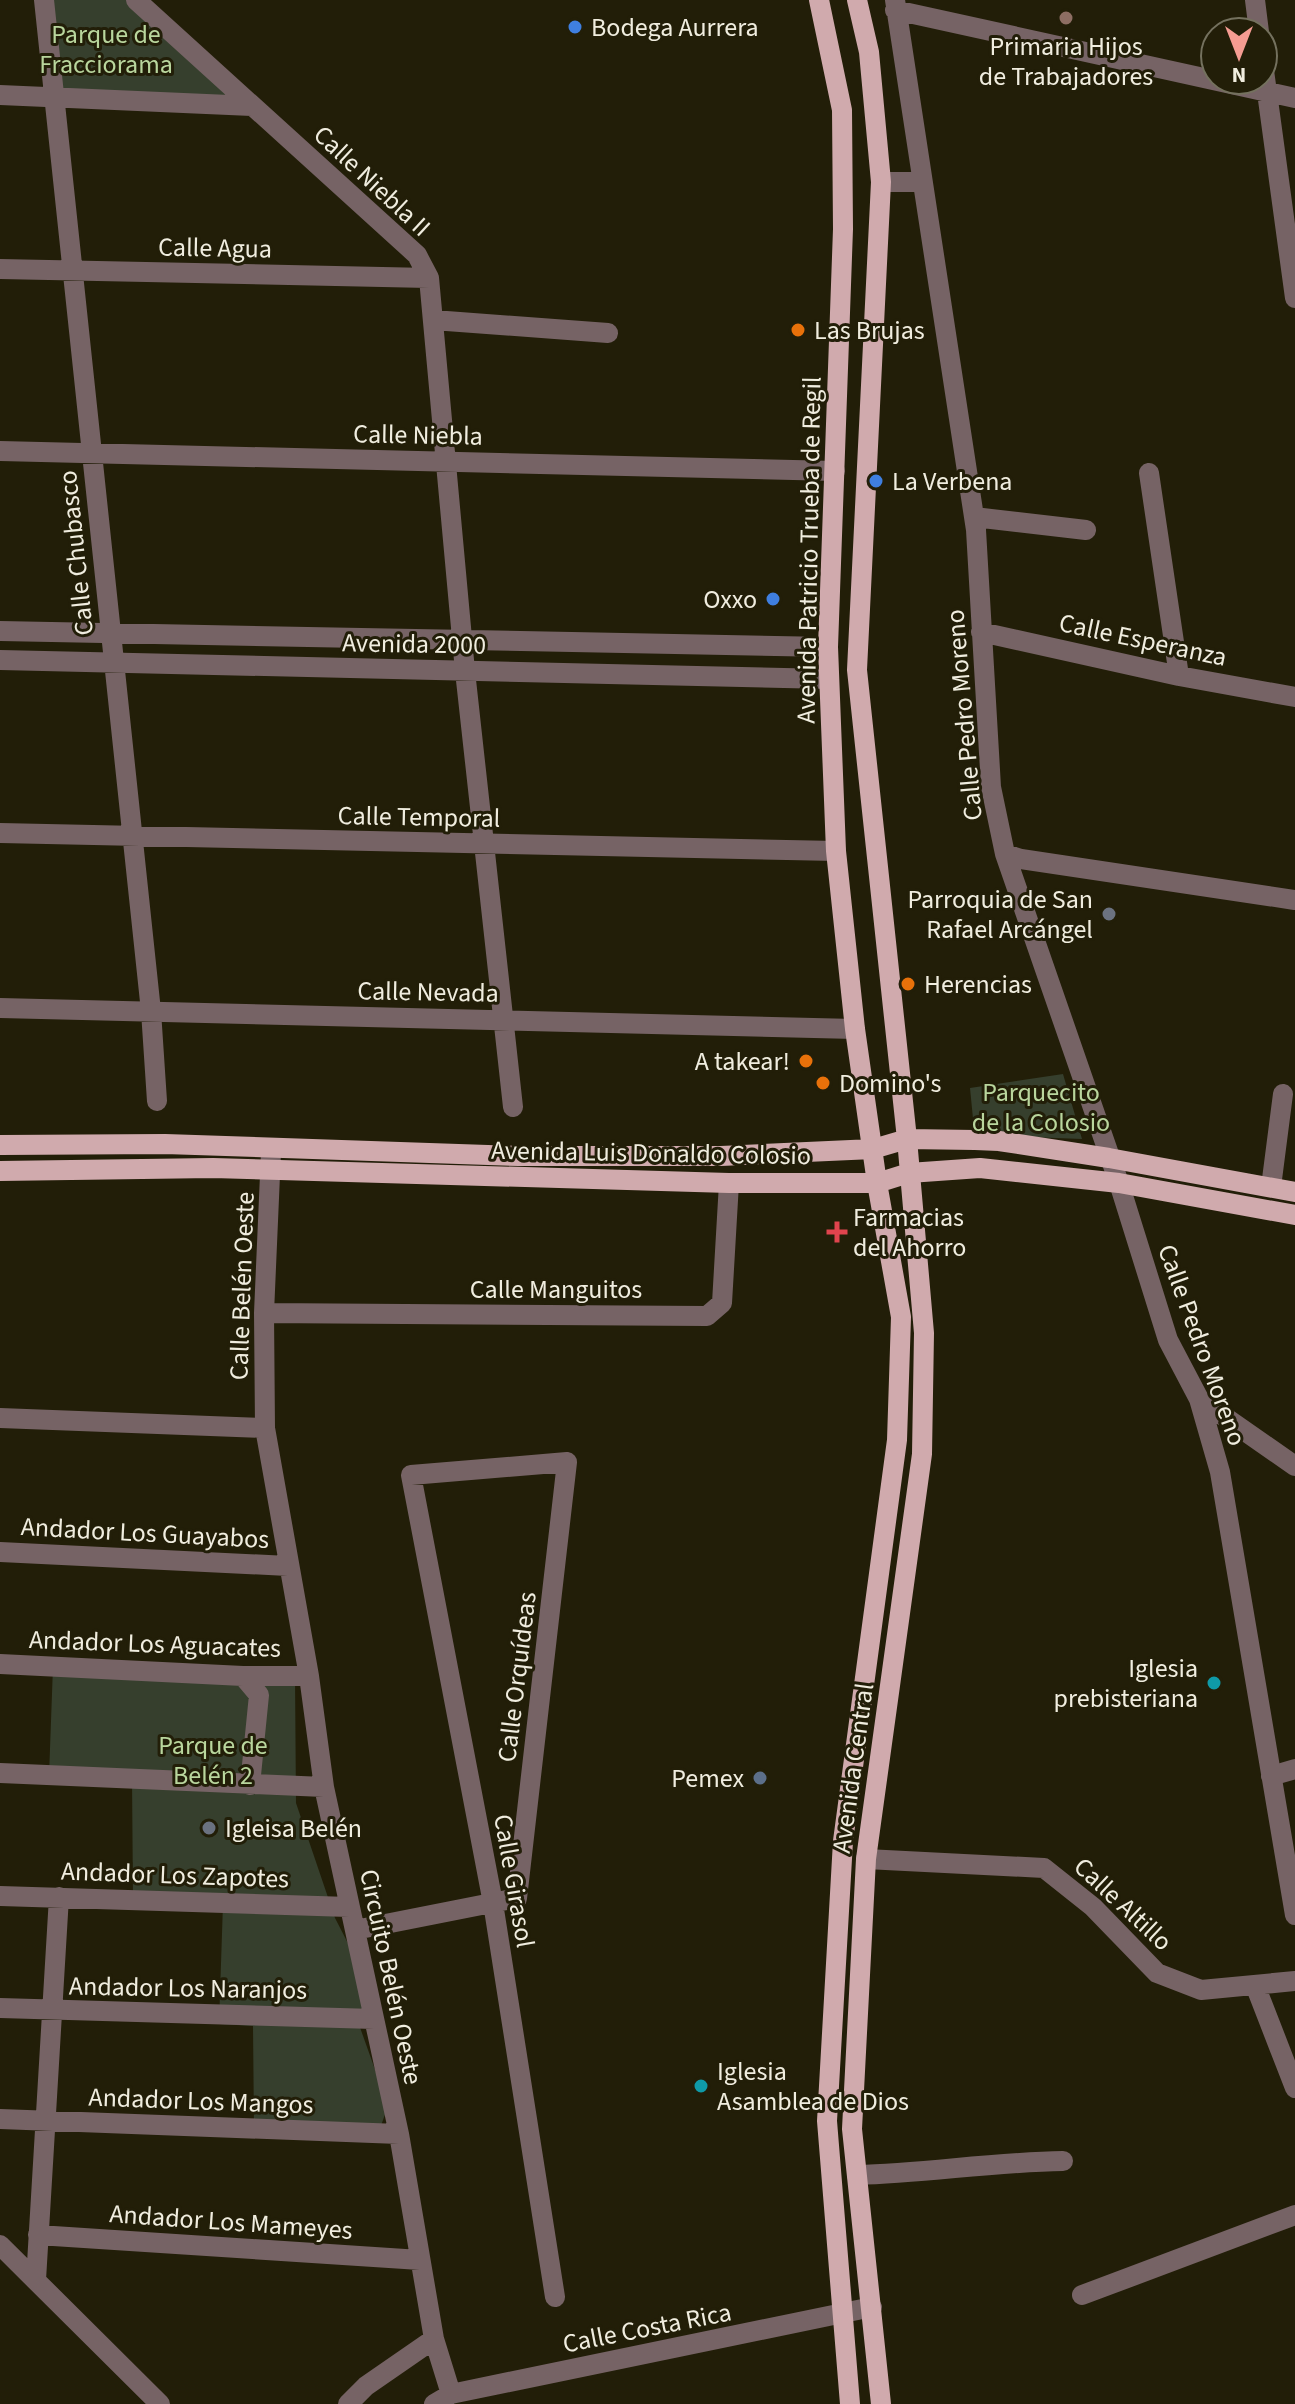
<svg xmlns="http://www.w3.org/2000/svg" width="1295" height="2404" font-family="'Source Sans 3',sans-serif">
	<rect width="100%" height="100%" fill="#221e08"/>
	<path fill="#363f2d" d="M44 0H131L247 101 54 96Z
		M1063 1074 1082 1139 977 1135 974 1129 970 1088Z
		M53 1666 295 1676 296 1803 335 1918 354 1955 365 2004 357 2019 388 2106 378 2134 254 2129 253 2026 219 2024 223 1903 133 1900 132 1779 49 1776Z"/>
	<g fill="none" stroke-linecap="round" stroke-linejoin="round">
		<path stroke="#766365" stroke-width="20" d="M44 0 151 1011 157 1101
			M136 0 417 255 429 278 465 671 513 1107
			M895 0 976 530 991 787 1005 854 1119 1183 1168 1340 1199 1399 1220 1472 1295 1915
			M1255 0 1259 32
			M895 10 1295 98
			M1263 63 1295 298
			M0 95 252 106
			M881 182H922
			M0 269 429 278
			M433 320 608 333
			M0 451 835 471
			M1149 473 1179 676
			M974 517 1086 530
			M0 631 828 647
			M981 632 1179 676 1295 697
			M0 660 828 679
			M0 833 836 851
			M1005 854 1021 859 1295 900
			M0 1008 855 1029
			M271 1152 264 1313 265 1428 309 1676 324 1787 399 2134 434 2339 451 2394
			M1271 1187 1283 1094
			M264 1313 707 1316 722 1303 729 1183
			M1199 1399 1295 1466
			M0 1418 265 1428
			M0 1552 288 1566
			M0 1664 243 1676H309
			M243 1676 259 1695 250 1785
			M0 1773 324 1787
			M1271 1776 1295 1769
			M866 1859 1044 1868 1093 1907 1157 1973 1201 1990 1295 1981
			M0 1896 349 1907
			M355 1930 517 1898 567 1462 411 1475 493 1903 555 2297
			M1255 1985 1295 2088
			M0 2008 374 2019
			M0 2119 399 2134
			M857 2175C926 2173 994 2162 1063 2161
			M38 2235 420 2260
			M0 2245 160 2404
			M36 2280 59 1897
			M1082 2295 1295 2215
			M348 2404 366 2386 434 2339
			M434 2404 451 2394 872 2307"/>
		<path stroke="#d0aaad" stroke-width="20" d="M819 0 842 110 843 229 828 647 836 851 855 1029 877 1183 901 1317 897 1440 843 1841 827 2121 850 2404
			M857 0 869 52 881 182 857 670 907 1139 924 1333 922 1454 866 1859 852 2129 881 2404
			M0 1145 165 1144 519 1156H721L873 1149 907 1139 975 1140 999 1141 1109 1158 1295 1192
			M0 1171 213 1168 729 1183H877L909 1173 980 1168 1119 1183 1295 1215"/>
	</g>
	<circle fill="#8d6e63" stroke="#221e08" stroke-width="3" cx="1066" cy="18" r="8"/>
	<g fill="#3f7fe0" stroke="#221e08" stroke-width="3">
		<circle cx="575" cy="27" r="8"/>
		<circle cx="876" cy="481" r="8"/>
		<circle cx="773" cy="599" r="8"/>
	</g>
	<g fill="#e8710a" stroke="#221e08" stroke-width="3">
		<circle cx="798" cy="330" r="8"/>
		<circle cx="908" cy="984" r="8"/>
		<circle cx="806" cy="1061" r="8"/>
		<circle cx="823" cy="1083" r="8"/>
	</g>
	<g fill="#6b7280" stroke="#221e08" stroke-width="3">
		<circle cx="1109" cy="914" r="8"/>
		<circle cx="209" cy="1828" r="8"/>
	</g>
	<path fill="#e0444e" stroke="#221e08" stroke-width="3" d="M833 1220h8v8h8v8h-8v8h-8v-8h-8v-8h8z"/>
	<g fill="#0f9aa8" stroke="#221e08" stroke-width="3">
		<circle cx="1214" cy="1683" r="8"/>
		<circle cx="701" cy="2086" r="8"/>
	</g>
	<circle fill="#5c6f8a" stroke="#221e08" stroke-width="3" cx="760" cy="1778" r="8"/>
	<g text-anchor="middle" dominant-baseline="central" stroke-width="6" stroke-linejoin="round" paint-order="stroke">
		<g font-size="26" fill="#f0eddf" stroke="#221e08" text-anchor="start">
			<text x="591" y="27">Bodega Aurrera</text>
			<text x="1066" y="46" text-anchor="middle">Primaria Hijos<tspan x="1066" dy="30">de Trabajadores</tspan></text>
			<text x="814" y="330">Las Brujas</text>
			<text x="892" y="481">La Verbena</text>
			<text x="757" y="599" text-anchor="end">Oxxo</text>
			<text x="1093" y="899" text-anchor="end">Parroquia de San<tspan x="1093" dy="30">Rafael Arcángel</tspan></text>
			<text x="924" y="984">Herencias</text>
			<text x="790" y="1061" text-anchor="end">A takear!</text>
			<text x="839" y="1083">Domino's</text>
			<text x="853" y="1217">Farmacias<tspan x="853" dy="30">del Ahorro</tspan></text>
			<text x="1198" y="1668" text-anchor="end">Iglesia<tspan x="1198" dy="30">prebisteriana</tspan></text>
			<text x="744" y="1778" text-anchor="end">Pemex</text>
			<text x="225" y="1828">Igleisa Belén</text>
			<text x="717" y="2071">Iglesia<tspan x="717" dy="30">Asamblea de Dios</tspan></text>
		</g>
		<g font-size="26" fill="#b9d69d" stroke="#221e08">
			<text x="106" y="34">Parque de<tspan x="106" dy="30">Fracciorama</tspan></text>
			<text x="1041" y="1092">Parquecito<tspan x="1041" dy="30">de la Colosio</tspan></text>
			<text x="213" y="1745">Parque de<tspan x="213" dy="30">Belén 2</tspan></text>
		</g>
		<g font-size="26" fill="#f0eddf" stroke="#221e08">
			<text transform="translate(372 181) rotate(43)">Calle Niebla II</text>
			<text transform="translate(215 248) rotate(1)">Calle Agua</text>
			<text transform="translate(418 435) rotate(1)">Calle Niebla</text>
			<text transform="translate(809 550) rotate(-89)">Avenida Patricio Trueba de Regil</text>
			<text transform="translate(76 553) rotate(-96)">Calle Chubasco</text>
			<text transform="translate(1143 640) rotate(12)">Calle Esperanza</text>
			<text transform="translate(414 644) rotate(1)">Avenida 2000</text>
			<text transform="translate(964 715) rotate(-95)">Calle Pedro Moreno</text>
			<text transform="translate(419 817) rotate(1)">Calle Temporal</text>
			<text transform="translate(428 992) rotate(1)">Calle Nevada</text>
			<text transform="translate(651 1153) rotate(1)">Avenida Luis Donaldo Colosio</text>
			<text transform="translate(242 1286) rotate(-88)">Calle Belén Oeste</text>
			<text x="556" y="1289">Calle Manguitos</text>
			<text transform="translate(1202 1345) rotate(70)">Calle Pedro Moreno</text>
			<text transform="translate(145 1533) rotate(3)">Andador Los Guayabos</text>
			<text transform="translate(155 1644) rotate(2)">Andador Los Aguacates</text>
			<text transform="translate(517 1677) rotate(-83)">Calle Orquídeas</text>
			<text transform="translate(853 1768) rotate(-82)">Avenida Central</text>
			<text transform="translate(175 1875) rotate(2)">Andador Los Zapotes</text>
			<text transform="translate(514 1881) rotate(80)">Calle Girasol</text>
			<text transform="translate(1123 1904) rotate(43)">Calle Altillo</text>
			<text transform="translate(391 1977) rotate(78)">Circuito Belén Oeste</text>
			<text transform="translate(188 1988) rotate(1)">Andador Los Naranjos</text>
			<text transform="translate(201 2101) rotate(2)">Andador Los Mangos</text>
			<text transform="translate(231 2222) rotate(4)">Andador Los Mameyes</text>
			<text transform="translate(647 2328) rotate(-11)">Calle Costa Rica</text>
		</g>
	</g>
	<g transform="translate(1239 56) rotate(180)"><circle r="38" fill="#221e08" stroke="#74715e" stroke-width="2"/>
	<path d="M0-6L14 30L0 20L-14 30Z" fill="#f59c92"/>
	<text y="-12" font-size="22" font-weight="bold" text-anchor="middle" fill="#f0eddf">N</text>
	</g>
</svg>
